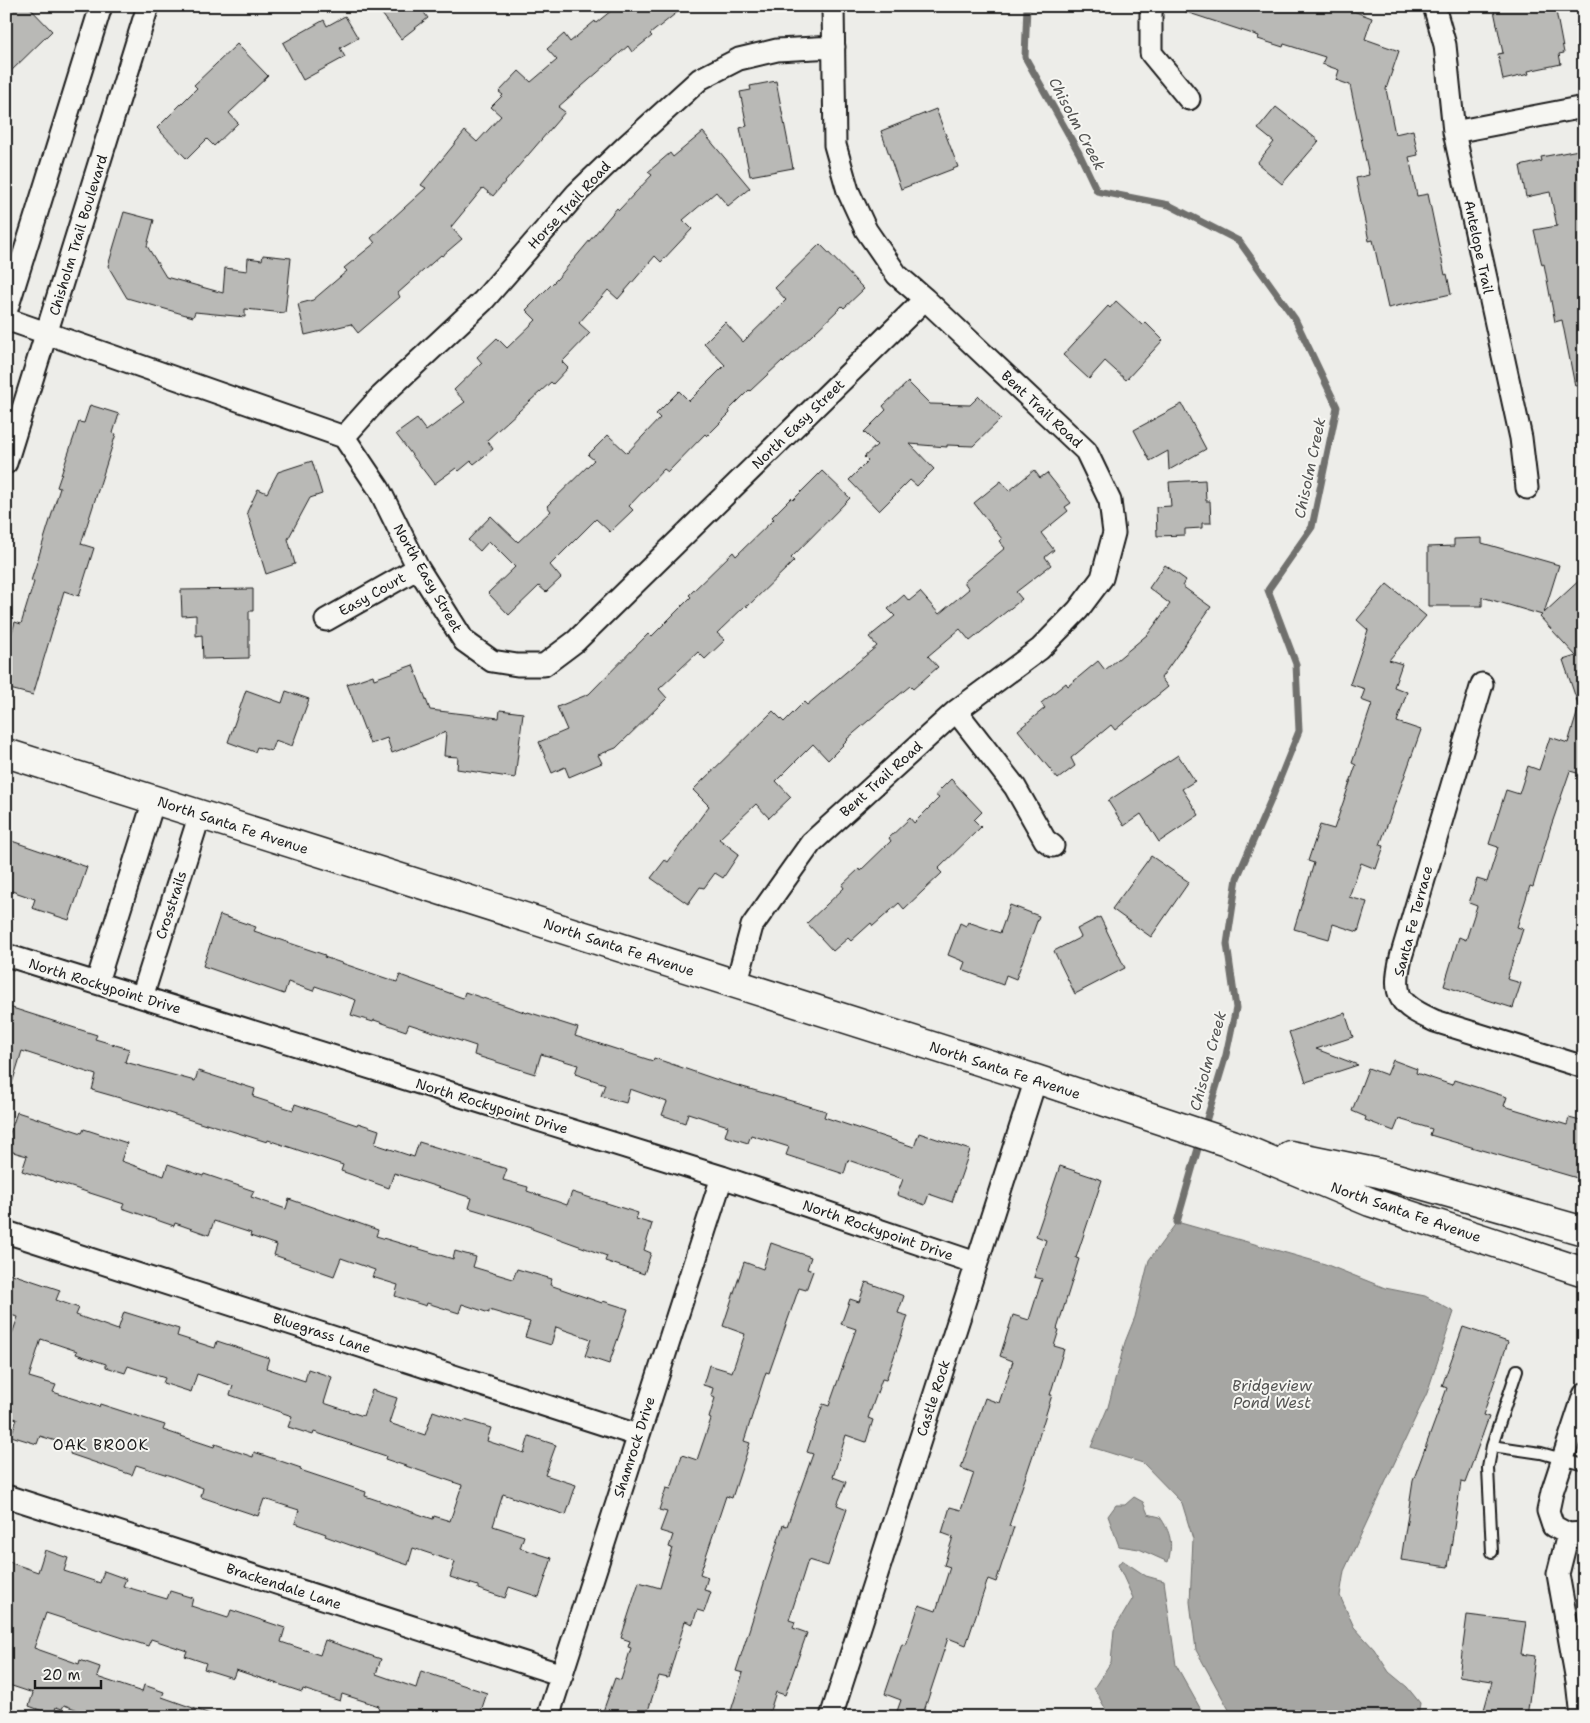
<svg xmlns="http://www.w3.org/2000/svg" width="1590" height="1723" font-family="'Shantell Sans',sans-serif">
	<rect width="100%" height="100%" fill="#edede9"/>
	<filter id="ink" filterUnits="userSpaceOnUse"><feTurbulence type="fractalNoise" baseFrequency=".02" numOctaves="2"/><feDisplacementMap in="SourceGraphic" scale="10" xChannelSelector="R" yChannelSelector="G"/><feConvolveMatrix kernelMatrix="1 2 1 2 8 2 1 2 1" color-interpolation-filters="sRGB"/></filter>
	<g filter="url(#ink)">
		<path fill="#a6a6a3" stroke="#6f6f6d" d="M1177 1222 1325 1264 1385 1288 1425 1296 1454 1312 1427 1393 1344 1571 1340 1596 1354 1627 1374 1649 1389 1672 1407 1687 1420 1703 1418 1717H1233L1196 1650 1190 1602 1193 1539 1182 1503 1143 1463 1091 1447 1108 1407 1125 1342 1135 1317 1149 1260Z
			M1134 1497 1143 1502 1148 1514 1160 1517C1171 1533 1173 1543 1168 1562L1139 1549 1119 1546 1108 1516 1116 1505H1125Z
			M1122 1560 1146 1576 1164 1581 1176 1665 1205 1717H1110L1094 1688 1111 1662 1114 1630 1133 1598 1118 1565Z"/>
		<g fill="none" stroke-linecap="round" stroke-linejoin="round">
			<path stroke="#6f6f6d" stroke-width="7" d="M1027 6 1025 57 1079 153 1097 191 1169 205 1239 241 1295 319 1337 407 1312 527 1268 590 1296 664 1299 731 1274 793 1237 878 1227 944 1236 1008 1226 1055 1204 1128
				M1177 1222 1201 1138"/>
		</g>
		<path fill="#b9b9b6" stroke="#1c1c1c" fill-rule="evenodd" d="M6 6H28L52 31 6 76Z
			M376 6H419L428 18 401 39Z
			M617 6H685L650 34 652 36 632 52 628 46 558 107 565 112 493 196 483 188 451 227 462 239 442 256 441 255 398 293 400 297 358 333 351 324 305 335 298 304 313 300 347 271 344 268 375 243 371 238 426 188 421 185 465 131 477 142 501 116 491 107 503 95 499 92 519 71 531 82 557 60 547 49 564 34 570 42 595 21 596 23Z
			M1181 6H1340L1372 18 1365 39 1399 51 1386 89 1395 134 1413 130 1418 155 1409 157 1417 196 1428 194 1445 275 1447 274 1451 294 1388 308 1373 240 1369 241 1356 178 1369 175 1350 85 1336 80 1339 70 1322 64 1325 57 1284 44 1283 47 1258 39 1259 36 1180 10Z
			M1493 6H1555L1564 53 1559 54 1561 64 1528 71 1529 74 1503 80 1498 54 1503 53Z
			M345 16 358 38 340 48 345 57 303 80 283 43 324 20 327 26Z
			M237 44 268 76 229 113 238 123 214 146 207 139 187 159 157 128 197 88 194 85Z
			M776 81 793 168 750 176 740 128 747 126 740 92 751 90 750 86Z
			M1276 107 1319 141 1282 184 1257 163 1274 142 1258 129Z
			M936 109 958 167 901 189 881 131Z
			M703 132 750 188 728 206 716 192 683 220 692 229 661 262 655 256 618 299 608 290 579 323 590 333 562 362 568 368 553 384 551 382 487 440 493 449 474 464 471 461 459 471 456 468 434 484 396 434 417 419 426 431 465 402 454 390 482 363 477 357 497 338 507 348 536 320 526 310 558 278 617 208 619 210 652 175 648 172 670 153 673 157Z
			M1584 149V385L1575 386 1562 320 1555 322 1544 264 1542 265 1534 230 1557 226 1550 192 1526 197 1520 166 1542 161 1541 157Z
			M124 212 154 220 147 246 166 277 223 293 225 268 247 271 248 258 262 260 263 255 291 258 285 313 245 309V317L195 312 193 317 127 298 108 266Z
			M820 244 864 289 844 308 842 306 783 363 782 361 750 391 749 390 729 410 730 413 707 436 705 434 668 472 664 469 629 506 633 510 610 532 596 519 550 565 561 578 546 592 539 586 509 615 488 593 515 567 489 541 480 551 468 540 491 516 518 542 551 511 547 506 594 460 588 455 608 435 627 453 660 418 656 414 679 391 689 401 725 365 704 343 725 322 743 342 786 300 775 288Z
			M1116 301 1142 325 1145 322 1163 340 1126 380 1105 361 1089 379 1063 355 1108 306 1110 308Z
			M908 382 930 404 970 405 979 396 1001 419 973 446 947 445V447L910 444 934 469 917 486 910 480 879 511 849 480 868 461 864 457 877 445 864 432 886 410 883 406Z
			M1182 404 1206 449 1169 470 1168 451 1150 461 1134 430Z
			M90 405 119 414 113 433 116 434 81 544 94 548 79 596 64 591 33 695 6 688V653L15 622 21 624 34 582 31 581 60 488 57 487 79 422 84 423Z
			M312 461 322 494 310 498 288 539 295 564 266 574 247 512 258 489 267 493 278 472Z
			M1034 470 1040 478 1047 473 1071 503 1065 507 1068 511 1041 533 1054 550 1045 557 1051 565 1016 592 1022 599 970 641 960 629 928 656 938 667 913 689 910 686 882 709 847 739 848 740 828 760 813 744 776 781 791 797 769 818 756 804 719 839 739 854 723 878 715 873 704 888 700 887 688 904 651 878 665 860 668 862 709 806 693 790 773 711 784 722 804 702 807 705 877 646 869 637 895 616 888 609 904 595 909 601 920 592 939 614 969 589 964 582 1005 548 999 541 1002 539 974 503 1001 481 1009 491Z
			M822 471 850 498 791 558 794 561 747 607 746 605 717 633 725 640 705 659 698 652 659 689 667 698 616 748 598 755 602 763 569 777 565 767 552 773 539 742 567 730 557 707 589 694 648 634 651 637 691 597 689 595 733 552 736 556 774 519 772 517 791 498 793 500Z
			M1205 480 1206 501H1210L1211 523H1202V528L1185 529V535L1157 536 1156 507 1171 506 1169 482Z
			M1482 538V543L1559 565 1544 613 1584 576V775L1570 771 1550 829 1533 887 1530 886 1517 927 1523 929 1507 979 1521 983 1513 1008 1444 986 1459 937 1466 940 1477 906 1469 903 1477 879 1487 882 1498 847 1489 844 1506 790 1519 794 1528 766 1539 770 1550 737 1568 743 1579 707 1563 660 1576 656 1540 617 1542 615 1482 597V606H1428V547L1454 546V539Z
			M1165 565 1186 580 1182 586 1211 607 1161 678 1168 687 1115 730 1111 725 1071 758 1075 766 1058 779 1018 730 1045 708 1041 703 1066 683 1068 686 1098 661 1105 670 1148 634 1170 604 1149 588Z
			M1387 584 1426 616 1389 660 1402 664 1394 687 1407 692 1397 722 1421 730 1380 845 1384 846 1376 869 1361 863 1349 897 1367 902 1358 932 1333 924 1329 939 1294 929 1314 863 1308 861 1320 825 1334 829 1356 765 1352 763 1372 704 1361 700 1365 689 1350 684 1368 630 1357 620Z
			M253 589V611H249V658L203 659 202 635 196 636V615L182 616 181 590Z
			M413 665 430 710 499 718 500 710 523 713 515 778 457 769 458 757 444 756 446 732 392 753 387 738 370 744 347 684 373 675 374 679Z
			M246 690 282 703 286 691 309 699 292 746 275 740 271 751 257 747 255 752 228 742Z
			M1178 755 1195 781 1182 789 1199 815 1159 842 1141 814 1124 826 1108 801Z
			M951 779 982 812 974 820 981 827 938 869 942 873 904 909 899 903 873 926 871 923 851 941 848 938 833 951 807 923 844 888 842 885 859 869 860 871 891 841 889 838 910 818 914 823 939 798 935 795Z
			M6 839 87 867 69 920 32 908 35 899 6 889Z
			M1151 856 1189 882 1151 937 1112 909Z
			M1010 905 1039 916 1016 979 1006 975 1003 985 962 970 965 962 948 955 960 923 966 926 968 922 1000 933Z
			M220 915 256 927 254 931 325 955 324 957 397 982 400 975 463 998 465 992 527 1013 528 1012 578 1028 575 1036 653 1061 654 1058 715 1079 826 1111 824 1117 914 1147 919 1133 970 1150 952 1202 929 1194 925 1205 897 1195 903 1179 848 1160 844 1174 786 1155 789 1147 751 1135 748 1143 725 1136 728 1126 688 1113 685 1123 662 1115 667 1102 630 1089 626 1103 601 1096 605 1084 575 1074 578 1065 541 1054 535 1074 474 1055 476 1046 409 1024 406 1031 374 1020 373 1022 351 1015 356 1000 315 986 313 991 288 982 284 994 203 966Z
			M1100 917 1125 968 1075 994 1054 951 1081 937 1077 929Z
			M6 1006 97 1035 95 1039 129 1049 125 1062 195 1081 198 1071 255 1089 253 1097 293 1110 295 1104 357 1125 358 1123 379 1130 375 1144 414 1157 419 1142 507 1169 503 1180 528 1187 527 1191 567 1205 572 1192 638 1213 636 1219 652 1224 644 1250 651 1253 644 1274 605 1261 607 1256 532 1229V1227L469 1208 472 1198 394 1173 389 1188 341 1171 343 1165 268 1140 267 1142 206 1123V1125L141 1104 92 1090 96 1075 22 1051 10 1090 6 1089Z
			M1345 1013 1353 1037 1316 1049 1358 1065 1306 1082 1289 1032Z
			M1393 1060 1417 1069 1416 1073 1452 1085 1454 1080 1507 1097 1504 1106 1567 1125 1569 1118 1584 1122V1180L1430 1135 1432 1129 1399 1119 1394 1131 1365 1120 1366 1117 1352 1111 1368 1068 1387 1075Z
			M17 1112 82 1133 84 1129 127 1143 121 1161 164 1176 168 1164 203 1176 204 1174 254 1191 251 1197 286 1209 289 1199 378 1230 376 1236 453 1259 455 1251 476 1257 473 1267 513 1279 517 1269 552 1279 550 1285 602 1303 603 1301 628 1309 609 1364 585 1356 591 1339 556 1327 551 1345 525 1337 530 1322 489 1310V1313L462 1304 459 1313 427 1303 426 1306 395 1296 398 1285 372 1277 375 1270 341 1258 334 1276 274 1255 277 1245 250 1236 251 1233 214 1221 209 1235 175 1223 174 1226 122 1208 124 1204 22 1171 27 1156 6 1150V1145Z
			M1060 1166 1102 1180 1076 1258 1079 1259 1057 1329 1059 1330 1054 1346 1064 1349 1050 1395H1052L1036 1446 1009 1526 1014 1527 996 1582 988 1579 966 1645 948 1638 922 1717H895L901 1700 885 1694 902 1644 906 1645 919 1605 936 1611 950 1567 944 1565 953 1537 942 1533 950 1507 961 1510 974 1473 961 1468 985 1398 999 1403 1013 1361 1000 1356 1013 1315 1029 1320 1042 1279 1034 1277 1046 1240 1036 1236Z
			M771 1243 811 1257 807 1269 813 1271 806 1290 799 1288 769 1373 766 1372 744 1441 750 1443 732 1498 726 1496 700 1574 708 1577 704 1590 711 1592 704 1612 697 1610 693 1624 685 1621 668 1678 659 1676 646 1717H601L615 1678 621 1680 631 1648 628 1647 630 1641 621 1638 639 1582 660 1588 672 1548 669 1547 673 1535 660 1531 667 1512 659 1510 666 1488 671 1489 682 1455 697 1460 711 1419 709 1418 715 1398 711 1396 713 1388 703 1385 709 1365 732 1372 745 1334 723 1326 744 1262 763 1269Z
			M6 1272 60 1290 56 1300 79 1308 76 1315 118 1330 124 1312 179 1329 177 1336 215 1348 217 1341 269 1358 266 1368 305 1381 308 1369 332 1377 324 1403 363 1416 372 1390 397 1398 389 1423 425 1435 433 1411 464 1422 465 1420 491 1428 487 1441 524 1453 529 1436 556 1445 545 1475 576 1485 566 1515 503 1494 493 1526 524 1536 520 1548 552 1558 539 1597 509 1587 505 1598 478 1589V1586L450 1577 455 1562 413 1548 408 1565 358 1548 325 1536 326 1534 295 1523 299 1510 264 1499 258 1516 201 1497 203 1488 171 1476 136 1465 132 1475 70 1454 72 1446 40 1436 37 1444 11 1436 17 1419 6 1416V1351L18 1317 6 1314ZM41 1339 77 1351 76 1354 106 1364V1367L125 1373 128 1366 165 1378 163 1383 191 1392 197 1374 233 1386 230 1395 292 1416 288 1427 313 1435 314 1432 386 1456 385 1459 462 1485 450 1521 434 1516 433 1519 365 1496 366 1492 300 1470 301 1468 254 1452 253 1457 215 1444 214 1447 163 1430 165 1425 100 1404 99 1407 53 1392 56 1385 29 1377Z
			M866 1282 904 1296 898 1313 908 1316 886 1380 882 1379 868 1418 873 1420 866 1442 846 1435 833 1477 846 1482 837 1505 847 1509 828 1566 808 1560 789 1620 795 1622 793 1628 807 1633 785 1695 776 1692 768 1717H729L743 1673 736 1671 766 1577 783 1525 787 1526 813 1454 807 1452 823 1404 829 1406 856 1329 841 1324 850 1299 859 1302Z
			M1463 1327 1508 1342 1483 1415 1489 1417 1465 1483 1461 1482 1448 1567 1401 1560 1413 1481 1447 1388 1442 1386Z
			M45 1550 68 1558 64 1571 100 1583 104 1571 126 1579 123 1586 167 1599 170 1591 193 1598 191 1606 228 1618 231 1610 285 1628 281 1642 320 1655 325 1640 381 1659 376 1674 416 1688 421 1671 487 1693 479 1717H376L379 1706 342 1694 340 1701 303 1689 302 1692 236 1670 233 1678 204 1669 206 1663 185 1656 187 1651 151 1639 148 1646 46 1613 34 1648 79 1664 80 1660 100 1667 97 1677 142 1692 144 1685 164 1692 162 1697 210 1714V1717H98L64 1705 62 1709 56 1707 53 1715 29 1706 33 1693 6 1684V1561L38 1572Z
			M1467 1615 1526 1622 1521 1654 1535 1656 1527 1717H1482L1492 1681 1459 1676Z"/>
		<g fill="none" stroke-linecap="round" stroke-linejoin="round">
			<defs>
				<path id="service" d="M1492 1446 1517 1370
					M1492 1552 1488 1468 1492 1446 1541 1453 1584 1465"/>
				<path id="minor" d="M1153 6 1151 12V53L1189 99
					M1434 6 1445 45 1454 132 1521 438 1527 488
					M1454 132 1584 107
					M6 312 101 6
					M6 319 344 437 379 489 418 568 464 641 492 661 517 665H544L576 641 925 299
					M344 437 378 399 483 301 577 193 625 147 700 79 739 59 777 50 834 47
					M6 463 148 6
					M326 620 418 568
					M1482 684 1401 957C1392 997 1399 1005 1435 1021L1584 1067
					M956 711 1015 787 1045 840 1053 846
					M6 955 722 1177 976 1263
					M97 982 154 800
					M736 985 752 926 811 843 956 711 1040 649 1078 610 1102 578 1114 533 1110 501 1086 451 925 299 897 275 866 230 848 191 835 145 833 6
					M142 997 200 814
					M6 1232 637 1435
					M1584 1395 1552 1492 1548 1511 1553 1526 1568 1534 1584 1533
					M6 1496 562 1675
					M1568 1534 1558 1574 1577 1681 1581 1717
					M548 1717 722 1177
					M831 1717 1036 1079"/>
				<path id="secondary" d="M6 753 1036 1079 1232 1144 1370 1202 1584 1272
					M1290 1155 1379 1173 1584 1231"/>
			</defs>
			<use href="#service" stroke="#1c1c1c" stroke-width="14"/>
			<use href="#minor" stroke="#1c1c1c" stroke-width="25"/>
			<use href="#secondary" stroke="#1c1c1c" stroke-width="31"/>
			<use href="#service" stroke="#f6f6f2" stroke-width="10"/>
			<use href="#minor" stroke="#f6f6f2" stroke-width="21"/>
			<use href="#secondary" stroke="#f6f6f2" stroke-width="28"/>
		</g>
	</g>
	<g text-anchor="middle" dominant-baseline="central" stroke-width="4" stroke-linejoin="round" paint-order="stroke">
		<g font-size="14" fill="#1c1c1c" stroke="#f6f6f2">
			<text transform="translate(569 205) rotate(-47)">Horse Trail Road</text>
			<text transform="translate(78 235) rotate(-73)">Chisholm Trail Boulevard</text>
			<text transform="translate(1479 247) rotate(78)">Antelope Trail</text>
			<text transform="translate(1042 409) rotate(43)">Bent Trail Road</text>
			<text transform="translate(798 424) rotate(-44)">North Easy Street</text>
			<text transform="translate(428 578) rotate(60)">North Easy Street</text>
			<text transform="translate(372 594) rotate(-29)">Easy Court</text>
			<text transform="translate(881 779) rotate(-42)">Bent Trail Road</text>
			<text transform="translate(233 825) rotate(18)">North Santa Fe Avenue</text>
			<text transform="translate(171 905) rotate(-72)">Crosstrails</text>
			<text transform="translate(1413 921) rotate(-75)">Santa Fe Terrace</text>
			<text transform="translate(619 947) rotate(18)">North Santa Fe Avenue</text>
			<text transform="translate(105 986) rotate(17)">North Rockypoint Drive</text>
			<text transform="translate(1005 1070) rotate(18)">North Santa Fe Avenue</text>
			<text transform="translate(492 1106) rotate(17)">North Rockypoint Drive</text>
			<text transform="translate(1406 1212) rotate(19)">North Santa Fe Avenue</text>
			<text transform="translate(878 1230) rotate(19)">North Rockypoint Drive</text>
			<text transform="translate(322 1333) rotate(18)">Bluegrass Lane</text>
			<text transform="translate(933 1398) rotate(-72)">Castle Rock</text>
			<text transform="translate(634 1447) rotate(-72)">Shamrock Drive</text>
			<text transform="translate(284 1586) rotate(18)">Brackendale Lane</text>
		</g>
		<g font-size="15" font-style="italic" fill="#535352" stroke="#f6f6f2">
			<text transform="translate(1077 124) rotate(62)">Chisolm Creek</text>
			<text transform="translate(1310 468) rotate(-78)">Chisolm Creek</text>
			<text transform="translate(1208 1061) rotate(-75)">Chisolm Creek</text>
			<text x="1272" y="1386">Bridgeview<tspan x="1272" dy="17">Pond West</tspan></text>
		</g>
		<g font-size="15" letter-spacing="1" fill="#1c1c1c" stroke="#f6f6f2">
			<text x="101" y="1445">OAK BROOK</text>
		</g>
	</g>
	<rect width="1590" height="1723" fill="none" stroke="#f6f6f2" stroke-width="25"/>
	<rect x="12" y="12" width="1565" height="1698" fill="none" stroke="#1c1c1c" stroke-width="2" filter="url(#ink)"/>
	<path d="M35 1680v8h66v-8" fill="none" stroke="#1c1c1c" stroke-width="2.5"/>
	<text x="42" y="1680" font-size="15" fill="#1c1c1c" stroke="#f6f6f2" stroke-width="4" paint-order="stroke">20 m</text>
</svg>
